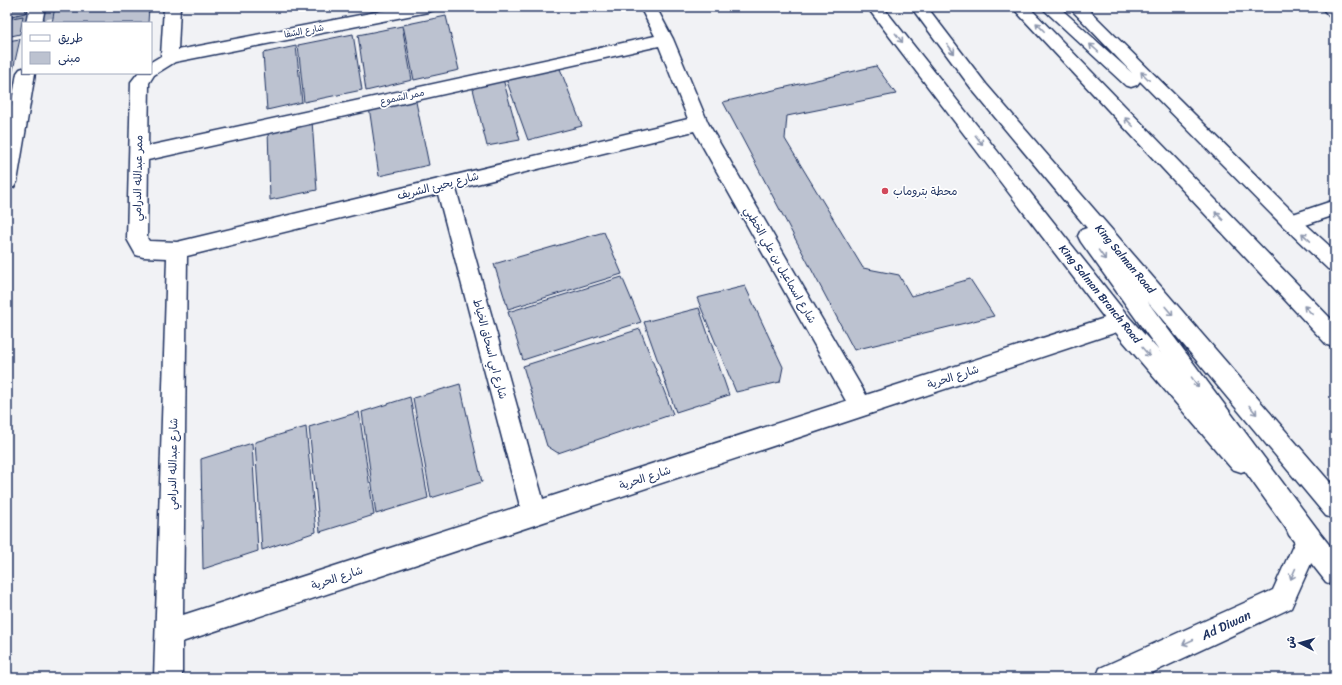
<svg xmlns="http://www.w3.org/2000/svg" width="1342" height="685" font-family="Sriracha,'Playpen Sans Arabic',sans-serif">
	<rect width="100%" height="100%" fill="#f1f2f5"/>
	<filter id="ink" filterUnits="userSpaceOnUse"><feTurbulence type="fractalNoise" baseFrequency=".025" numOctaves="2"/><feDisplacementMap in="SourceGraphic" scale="8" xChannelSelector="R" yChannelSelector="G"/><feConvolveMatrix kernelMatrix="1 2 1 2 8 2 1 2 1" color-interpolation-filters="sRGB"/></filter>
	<g filter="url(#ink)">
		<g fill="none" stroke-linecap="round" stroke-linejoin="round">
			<path fill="#a8b0c2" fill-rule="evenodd" d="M7 7H71L66 15 30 23H23V25L7 28Z"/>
		</g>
		<path fill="#bcc2d0" stroke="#1b2f5e" d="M7 7H26L25 13 7 17Z
			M55 7H149L148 23H52Z
			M23 16 20 34 7 37V19Z
			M446 16 459 70 414 80 403 25Z
			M402 26 412 80 366 91 358 35Z
			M353 34 362 90 304 102 298 45Z
			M20 39 7 97V41Z
			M296 46 302 102 267 110 263 53Z
			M559 66 582 126 528 140 506 79Z
			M876 66 896 94 787 116 785 139 863 268 899 275 911 296 970 279 994 316 854 350 723 102Z
			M503 79 520 140 487 146 472 85Z
			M415 97 429 165 379 176 369 107Z
			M312 121 317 190 270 200 268 129Z
			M604 232 622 274 508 309 494 264Z
			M622 277 641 322 523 360 508 312Z
			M745 286 783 367 780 382 736 392 697 298Z
			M699 308 729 395 676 412 644 322Z
			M640 329 673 414 558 453 547 446 523 366Z
			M460 384 482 482 431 498 413 398Z
			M410 397 428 498 376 514 362 412Z
			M359 412 374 515 320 532 309 427Z
			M306 427 316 532 262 550 255 442Z
			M252 443 258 551 203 569 201 459Z"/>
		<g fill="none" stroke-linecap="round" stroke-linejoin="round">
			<defs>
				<path id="minor" d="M29 7H45L42 23H26Z
					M164 7H180L178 50 402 7H436L434 10 428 12 175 62 154 75 149 83 148 146 655 36 640 7H656L673 39 708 123 866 395 1120 313 1128 316 1131 322 1128 328 1120 331 182 642V678H154L167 258 143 257 136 255 127 239 131 82 138 73H151V62L161 56ZM659 46 688 119 177 242 149 241 147 238 148 160ZM694 131 846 401 543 499 456 189ZM438 194 520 506 183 615 187 256Z
					M1321 7H1335V17L1329 16Z
					M23 68V73H35L17 182 14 187 7 189V130L17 73 20 69Z
					M1335 200V215L1291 230 1284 227 1281 222 1284 217Z
					M1309 526 1318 530 1322 539 1291 608 1141 678H1096L1100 668 1273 590 1300 530Z"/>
				<path id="major" d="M867 7H883L1128 316 1250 453 1253 461 1250 469 1241 472 1232 469 1112 328Z
					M1041 7H1059L1132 73 1069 7H1086L1298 217 1335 251V271L1328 269 1284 227 1138 79 1140 81 1137 85 1131 87 1125 85Z
					M1298 513 1307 517 1335 552V586L1326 582 1289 535 1285 526 1289 517Z"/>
				<path id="highway" d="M911 7H927L986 84 1335 488V519L1326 516 1147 301 1318 530 1322 539 1318 548 1309 552 1300 548 1081 242 1078 236 1081 230 1087 228 974 92Z
					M1012 7H1029L1335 323V347L1327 345Z"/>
			</defs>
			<use href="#minor" stroke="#1b2f5e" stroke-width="3"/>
			<use href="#major" stroke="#1b2f5e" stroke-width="3"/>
			<use href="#highway" stroke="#1b2f5e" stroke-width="3"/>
			<use href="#minor" fill="#fff" fill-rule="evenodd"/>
			<use href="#major" fill="#fff" fill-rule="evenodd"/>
			<use href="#highway" fill="#fff" fill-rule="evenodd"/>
		</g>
		<defs><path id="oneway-shaft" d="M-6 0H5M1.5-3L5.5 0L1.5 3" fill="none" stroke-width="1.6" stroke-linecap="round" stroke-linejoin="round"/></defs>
		<g stroke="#8d97ae">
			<use href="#oneway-shaft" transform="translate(1040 27) rotate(-134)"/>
			<use href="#oneway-shaft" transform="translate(899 38) rotate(52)"/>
			<use href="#oneway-shaft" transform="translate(1094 48) rotate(-138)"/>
			<use href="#oneway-shaft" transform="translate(951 49) rotate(53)"/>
			<use href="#oneway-shaft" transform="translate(1145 76) rotate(-135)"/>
			<use href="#oneway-shaft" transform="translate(1129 122) rotate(-134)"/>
			<use href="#oneway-shaft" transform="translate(979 140) rotate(52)"/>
			<use href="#oneway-shaft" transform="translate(1219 216) rotate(-134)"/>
			<use href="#oneway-shaft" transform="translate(1306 237) rotate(-137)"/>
			<use href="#oneway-shaft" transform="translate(1102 255) rotate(54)"/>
			<use href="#oneway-shaft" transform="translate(1308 310) rotate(-134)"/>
			<use href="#oneway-shaft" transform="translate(1169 311) rotate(50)"/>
			<use href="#oneway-shaft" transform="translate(1146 352) rotate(49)"/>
			<use href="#oneway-shaft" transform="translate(1195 382) rotate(54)"/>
			<use href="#oneway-shaft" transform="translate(1253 410) rotate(50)"/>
			<use href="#oneway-shaft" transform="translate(1293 574) rotate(114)"/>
			<use href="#oneway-shaft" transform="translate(1188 642) rotate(155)"/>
		</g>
	</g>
	<circle fill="#d1495b" stroke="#fff" stroke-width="1.5" cx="885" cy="191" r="4"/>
	<g text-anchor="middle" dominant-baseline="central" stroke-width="3.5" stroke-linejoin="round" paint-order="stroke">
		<g font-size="9" fill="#1b2f5e" stroke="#fff">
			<text transform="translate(304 31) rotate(-11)">شارع الشفا</text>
			<text transform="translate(402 97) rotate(-12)">ممر الشموع</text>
		</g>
		<g font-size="11" fill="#1b2f5e" stroke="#fff">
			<text transform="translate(138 178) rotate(-89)">ممر عبدالله الدرامي</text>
			<text transform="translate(438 186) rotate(-14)">شارع يحيئ الشريف</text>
			<text transform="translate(1125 259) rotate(50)">King Salman Road</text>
			<text transform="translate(780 265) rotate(60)">شارع اسماعيل بن علي الخطبي</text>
			<text transform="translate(1100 294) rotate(51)">King Salman Branch Road</text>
			<text transform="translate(490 349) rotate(75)">شارع ابي اسحاق الخياط</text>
			<text transform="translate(953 377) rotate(-18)">شارع الحرية</text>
			<text transform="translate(173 464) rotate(-89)">شارع عبدالله الدرامي</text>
			<text transform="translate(645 478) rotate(-18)">شارع الحرية</text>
			<text transform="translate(337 578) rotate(-18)">شارع الحرية</text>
		</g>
		<g font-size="11" fill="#1b2f5e" stroke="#fff" text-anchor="start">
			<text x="893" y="191">محطة بتروماب</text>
		</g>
		<g font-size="13" fill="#1b2f5e" stroke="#fff">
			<text transform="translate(1226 625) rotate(-25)">Ad Diwan</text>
		</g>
	</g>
	<rect width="1342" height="685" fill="none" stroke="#fff" stroke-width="24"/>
	<rect x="12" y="12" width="1318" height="661" fill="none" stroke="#1b2f5e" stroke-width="1.5" filter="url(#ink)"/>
	<rect x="22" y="22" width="130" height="52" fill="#ffffff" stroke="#a4acbf"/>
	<rect x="30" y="35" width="20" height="6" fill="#ffffff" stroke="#a4acbf"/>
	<text x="58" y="42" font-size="12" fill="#1b2f5e">طريق</text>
	<rect x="30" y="52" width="20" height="12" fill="#bcc2d0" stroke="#a4acbf"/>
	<text x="58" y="62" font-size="12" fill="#1b2f5e">مبنى</text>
	<g transform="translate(1300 643) rotate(276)" stroke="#ffffff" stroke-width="3" paint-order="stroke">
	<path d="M0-3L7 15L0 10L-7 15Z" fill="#1b2f5e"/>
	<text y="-6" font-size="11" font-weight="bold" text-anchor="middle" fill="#1b2f5e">ش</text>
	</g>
</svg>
